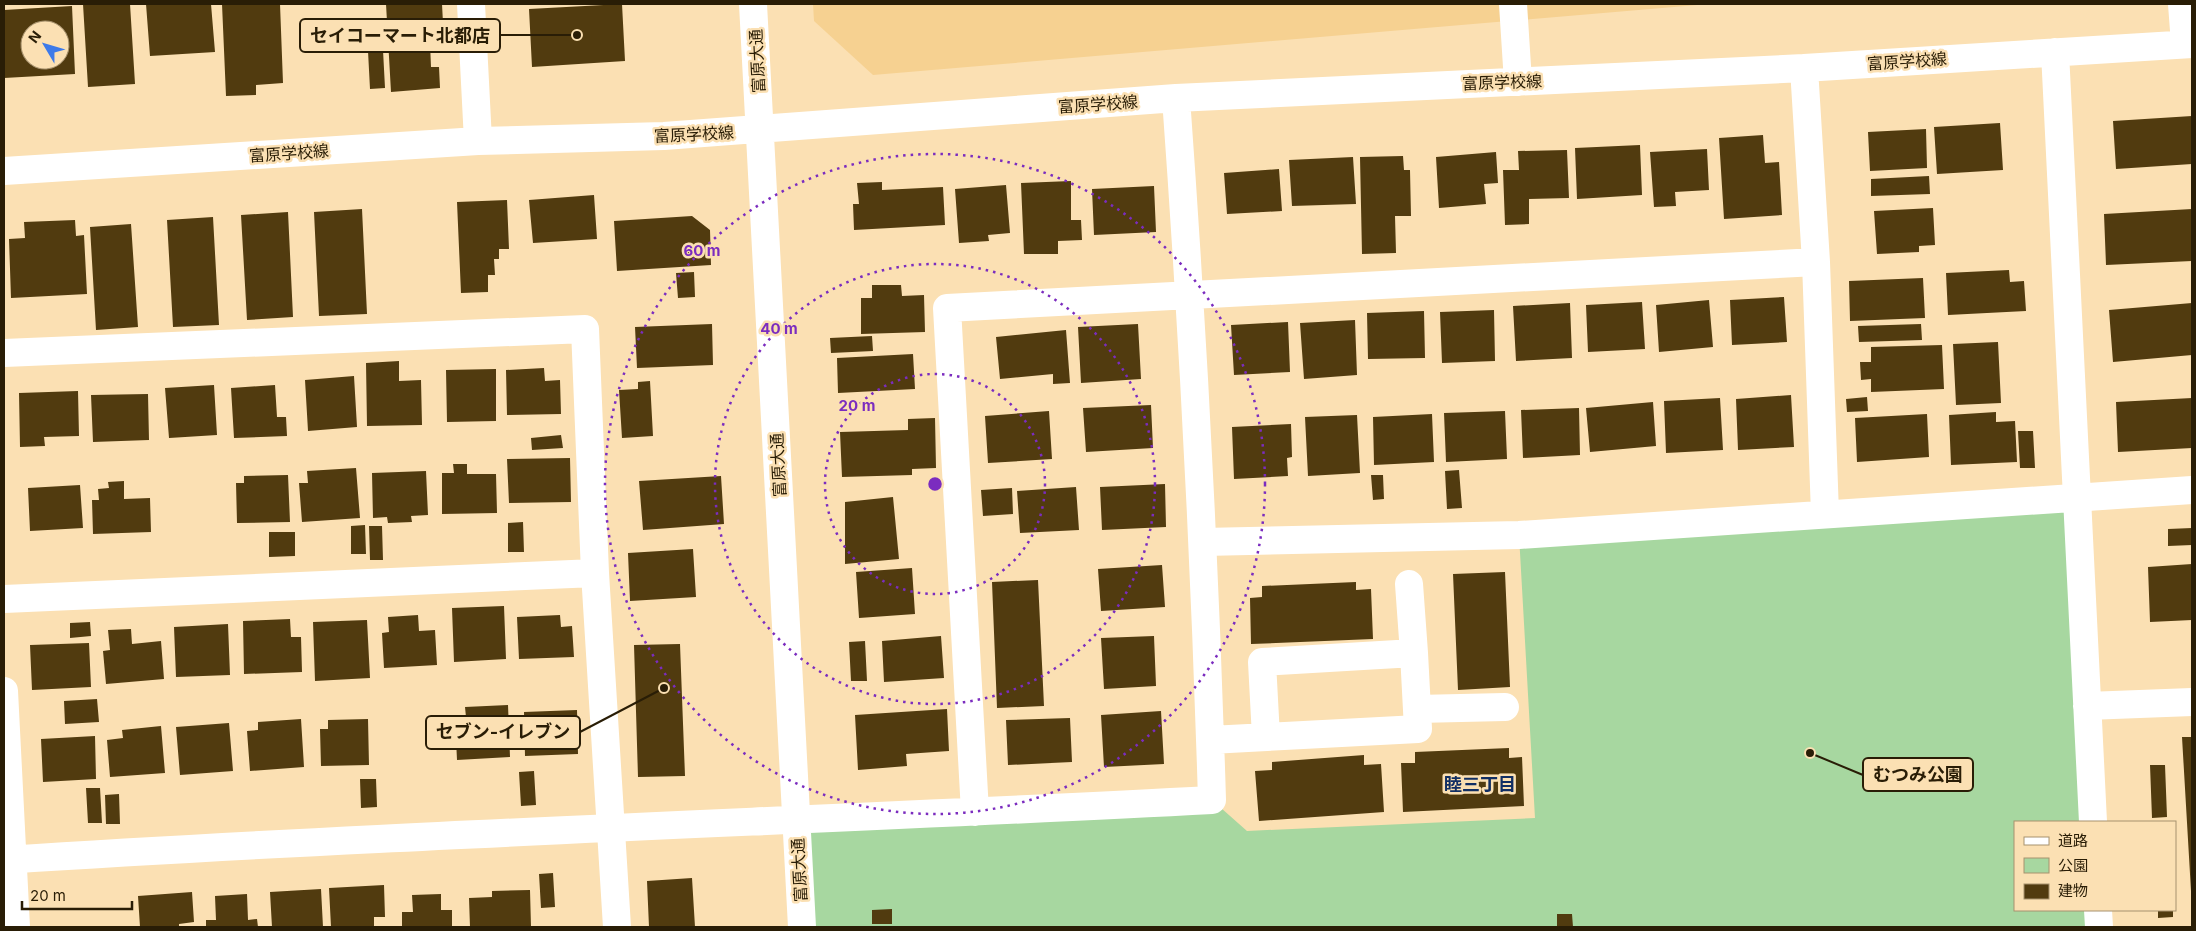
<svg xmlns="http://www.w3.org/2000/svg" width="2196" height="931" font-family="Inter,'Noto Sans JP',sans-serif">
	<rect width="100%" height="100%" fill="#fbe0b3"/>
	<path fill="#f6d191" d="M813 4H1709L873 75 814 21Z"/>
	<path fill="#a7d7a0" d="M2075 499 2093 822H2015V910H2098L2099 927H802L796 820 1212 800 1247 831 1535 818 1519 535Z"/>
	<path fill="#513b0f" fill-rule="evenodd" d="M83 4H130L135 84 88 87Z
		M146 4H211L215 52 150 56Z
		M222 4H280L283 83 256 85V95L226 96Z
		M386 4H442L444 42 430 43 431 67H439L440 88 391 92Z
		M622 4 625 61 532 67 529 9Z
		M72 6 75 74 4 78V10ZM30 30H60V60H30Z
		M383 50 385 88 370 89 368 51Z
		M2192 116V164L2116 169 2113 121Z
		M2000 123 2003 170 1937 174 1934 127Z
		M1926 129 1927 168 1870 171 1868 132Z
		M1763 135 1765 163 1779 162 1782 215 1724 219 1719 138Z
		M1640 145 1642 195 1577 199 1575 148Z
		M1707 149 1709 190 1675 192 1676 206 1654 207 1650 152Z
		M1567 150 1569 198 1529 199V224L1505 225 1503 170H1519L1518 151Z
		M1496 152 1498 183 1484 184 1486 204 1439 208 1436 157Z
		M1403 156 1404 170H1410L1411 216H1395L1396 253 1362 254 1360 157Z
		M1353 157 1356 204 1292 206 1289 160Z
		M1279 169 1282 211 1227 214 1224 173Z
		M1929 176 1930 194 1871 196V179Z
		M1071 181V220H1081L1082 240 1058 241V254H1024L1021 183Z
		M882 182V190L943 187 945 225 854 230 853 204H859L857 183Z
		M1006 185 1010 233 988 235 989 241 959 243 955 189Z
		M1154 186 1156 232 1094 235 1092 189Z
		M594 195 597 239 533 243 529 200Z
		M507 200 509 249H499V259H494L495 275H488V292L461 293 457 202Z
		M1933 208 1935 245 1919 246V252L1877 254 1874 211Z
		M362 209 367 314 319 316 314 212Z
		M2192 209V261L2106 265 2104 214Z
		M288 212 293 317 247 320 241 215Z
		M692 216 710 230 711 265 617 271 614 221Z
		M213 217 219 325 173 327 167 220Z
		M75 220 76 236 84 235 87 294 11 298 9 239 25 238 24 222Z
		M131 224 138 327 96 330 90 227Z
		M2009 270 2010 282 2024 281 2026 311 1948 315 1946 273Z
		M694 272 695 297 678 298 676 273Z
		M1923 278 1925 318 1850 321 1849 281Z
		M872 285H901L902 296 924 295 925 332 861 334V298H872Z
		M1784 297 1787 342 1732 345 1730 300Z
		M1709 300 1713 347 1659 352 1656 305Z
		M1642 302 1645 349 1588 352 1586 305Z
		M1570 303 1572 358 1516 361 1513 306Z
		M2192 303V355L2113 362 2109 310Z
		M1494 310 1495 361 1442 363 1440 312Z
		M1424 311 1425 358 1368 359 1367 313Z
		M1355 320 1357 375 1304 379 1300 323Z
		M1288 322 1290 372 1234 375 1231 325Z
		M712 324 713 365 637 368 635 327Z
		M1138 324 1141 379 1081 383 1078 327Z
		M1921 324 1922 340 1859 342 1858 326Z
		M1066 330 1070 383 1053 384V374L1000 379 996 337Z
		M872 336 873 351 831 353 830 338Z
		M1998 342 2001 403 1956 405 1953 344Z
		M1942 345 1944 389 1871 392V379L1861 380 1860 362H1871V347Z
		M913 354 915 389 838 393 837 358Z
		M399 361V381L421 380 422 425 367 426 366 363Z
		M544 368 545 381 560 380 561 414 507 415 506 370Z
		M496 369V421L447 422 446 370Z
		M354 376 357 427 308 431 305 380Z
		M650 381 653 436 622 438 619 390 638 389V382Z
		M214 385 217 435 169 438 165 388Z
		M275 385 277 417H286L287 436 234 438 231 388Z
		M78 391 79 436 44 437 45 446 20 447 19 393Z
		M148 394 149 440 93 442 91 395Z
		M1791 395 1794 447 1738 450 1736 399Z
		M1867 397 1868 411 1847 412 1846 399Z
		M1720 398 1723 450 1666 453 1664 401Z
		M2192 398V448L2118 452 2116 402Z
		M1653 402 1656 446 1590 452 1586 408Z
		M1151 405 1153 448 1086 452 1083 408Z
		M1579 408 1580 455 1523 458 1521 410Z
		M1049 411 1052 459 988 463 985 416Z
		M1505 411 1507 459 1446 462 1444 413Z
		M1996 412V422L2015 421 2017 462 1951 465 1949 415Z
		M1432 414 1434 462 1374 465 1373 417Z
		M1927 414 1929 457 1857 462 1855 418Z
		M1357 415 1360 473 1308 476 1305 417Z
		M935 418 936 468 912 469V475L842 477 840 432 908 430V419Z
		M1291 424 1292 457 1287 458 1288 476 1234 479 1232 427Z
		M2018 431H2033L2035 468H2020Z
		M561 435 563 448 532 450 531 438Z
		M570 458 571 502 509 503 507 459Z
		M453 464H467V474H496L497 513 442 514V473H454Z
		M356 468 360 518 302 522 299 483H308L307 471Z
		M1459 470 1462 508 1447 509 1445 471Z
		M426 471 428 515 411 516 412 522 388 523 387 517 373 518 372 473Z
		M288 475 290 522 237 523 236 483H244V476Z
		M1371 475H1383L1384 499 1373 500Z
		M721 476 724 524 643 530 639 481Z
		M124 481V499L150 498 151 532 93 534 92 500H99L98 489 109 488 108 482Z
		M1165 484 1166 527 1102 530 1100 487Z
		M80 485 83 528 30 531 28 488Z
		M1076 487 1079 530 1020 533 1017 491Z
		M1012 488 1013 514 983 516 981 490Z
		M893 497 899 559 845 564V502Z
		M523 522 524 552H508V523Z
		M365 525 366 554H351V526Z
		M369 526H382L383 560H370Z
		M2192 528V545L2168 546V529Z
		M269 532H295V556L269 557Z
		M693 549 696 597 630 601 628 553Z
		M2192 564V620L2150 622 2148 567Z
		M1162 565 1165 607 1101 611 1098 569Z
		M912 568 915 614 859 618 856 572Z
		M1505 572 1510 687 1458 690 1453 574Z
		M1038 580 1044 706 997 708 992 582Z
		M1356 582V590L1371 589 1373 639 1251 644 1250 598 1262 597V586Z
		M504 606 506 659 454 662 452 608Z
		M418 615 419 631 435 630 437 665 384 668 382 633 389 632 388 617Z
		M560 615 561 627 572 626 574 657 519 659 517 617Z
		M290 619 291 637H301L302 672 244 674 243 621Z
		M367 620 370 678 315 681 313 622Z
		M90 622 91 636 70 638V623Z
		M228 624 230 675 176 677 174 627Z
		M131 629 132 644 161 641 164 679 106 684 103 651 110 650 108 630Z
		M941 636 944 678 884 682 882 641Z
		M1154 636 1156 686 1104 689 1101 638Z
		M865 641 867 681H851L849 642Z
		M89 643 91 687 32 690 30 645Z
		M680 644 685 776 638 777 634 645Z
		M97 699 99 722 65 724 64 701Z
		M508 705 510 757 457 760 455 718 466 717 465 707Z
		M947 709 949 751 906 754 907 766 858 770 855 715Z
		M577 710 578 754 525 756 524 712Z
		M1161 711 1164 764 1104 767 1101 715Z
		M1070 718 1072 762 1008 765 1006 720Z
		M301 719 304 767 250 771 247 731 258 730V722Z
		M368 719 369 765 321 766 320 729H328V720Z
		M229 723 233 771 180 775 176 727Z
		M161 726 165 773 110 777 107 740 123 738 122 730Z
		M95 736 96 779 43 782 41 739Z
		M2182 737H2192V891H2191Z
		M1509 748V758L1522 757 1524 806 1403 812 1401 763H1415V752Z
		M1364 755V765L1381 764 1384 812 1259 821 1255 771 1272 770V762Z
		M2150 765H2165L2167 817 2152 818Z
		M534 771 536 805 521 806 519 772Z
		M360 779H376L377 807 361 808Z
		M86 788H100L102 823H88Z
		M119 794 120 824H106L105 795Z
		M553 873 555 907 541 908 539 874Z
		M692 878 695 927H649L647 881Z
		M384 885 385 917H374V927H331L329 888Z
		M321 889 323 927H272L270 892Z
		M530 890 531 927H470L469 898 492 897V891Z
		M192 892 194 922 179 924V927H140L138 896Z
		M247 894 248 920 257 919 258 927H206V920H216L215 896Z
		M441 894V910H452V927H402V912H413L412 895Z
		M892 909V924H872V910Z
		M2158 910H2173V917L2158 918Z
		M1557 914H1572L1573 927H1557Z"/>
	<g fill="none" stroke-linecap="round" stroke-linejoin="round">
		<path stroke="#fff" stroke-width="28" d="M471 4 478 141
			M753 4 802 927
			M1513 4 1518 82
			M2182 4 2185 44
			M2055 52 2093 822
			M1804 68 1816 262 1825 514
			M4 171 478 141 664 136 1176 98 1804 68 2192 44
			M4 353 585 329 595 573 617 927
			M1203 542 1519 535 2192 490
			M1409 584 1414 653
			M4 599 595 573
			M4 691 16 927
			M2087 706 2192 702
			M1417 709 1505 707
			M1210 740 1418 729 1414 653 1262 662 1266 737
			M975 812 947 308 1816 262
			M4 860C406 834 809 821 1212 800 1205 566 1193 332 1176 98
			M2098 910 2099 927"/>
	</g>
	<g fill="none" stroke="#7b2cbf" stroke-width="2.5" stroke-dasharray="2.5 5">
		<circle cx="935" cy="484" r="110"/>
		<circle cx="935" cy="484" r="220"/>
		<circle cx="935" cy="484" r="330"/>
	</g>
	<g text-anchor="middle" dominant-baseline="central" stroke-width="5" stroke-linejoin="round" paint-order="stroke">
		<g font-size="16" fill="#291d06" stroke="#fbe0b3">
			<text transform="translate(757 61) rotate(-93)">富原大通</text>
			<text transform="translate(1907 61) rotate(-4)">富原学校線</text>
			<text transform="translate(1502 82) rotate(-2)">富原学校線</text>
			<text transform="translate(1098 104) rotate(-4)">富原学校線</text>
			<text transform="translate(694 134) rotate(-3)">富原学校線</text>
			<text transform="translate(289 153) rotate(-4)">富原学校線</text>
			<text transform="translate(778 465) rotate(-93)">富原大通</text>
			<text transform="translate(799 870) rotate(-93)">富原大通</text>
		</g>
		<g font-size="18" font-weight="bold" fill="#112e63" stroke="#fbe0b3">
			<text x="1480" y="784">睦三丁目</text>
		</g>
	</g>
	<circle cx="935" cy="484" r="8" fill="#7b2cbf" stroke="#fbe0b3" stroke-width="2.5"/>
	<g font-size="15" text-anchor="middle" font-weight="bold" fill="#7b2cbf" stroke="#fbe0b3" stroke-width="5" stroke-linejoin="round" paint-order="stroke">
		<text x="702" y="256">60 m</text>
		<text x="779" y="334">40 m</text>
		<text x="857" y="411">20 m</text>
	</g>
	<path fill="none" stroke="#291d06" stroke-width="2" d="M577 35L500 35M664 688L580 732M1810 753L1863 775"/>
	<g fill="#291d06" stroke="#fbe0b3" stroke-width="2">
		<circle cx="577" cy="35" r="5"/>
		<circle cx="664" cy="688" r="5"/>
		<circle cx="1810" cy="753" r="5"/>
	</g>
	<g fill="#fbe0b3" stroke="#291d06" stroke-width="2">
		<rect x="300" y="19" width="200" height="33" rx="5"/>
		<rect x="426" y="716" width="154" height="33" rx="5"/>
		<rect x="1863" y="758" width="110" height="33" rx="5"/>
	</g>
	<g font-size="18" text-anchor="middle" font-weight="bold" fill="#291d06">
		<text x="400" y="42">セイコーマート北都店</text>
		<text x="503" y="738">セブン-イレブン</text>
		<text x="1918" y="781">むつみ公園</text>
	</g>
	<rect width="2196" height="931" fill="none" stroke="#291d06" stroke-width="10"/>
	<rect x="2014" y="821" width="162" height="90" fill="#fbe0b3" stroke="#a7926e"/>
	<rect x="2024" y="837" width="25" height="8" fill="#ffffff" stroke="#a7926e"/>
	<text x="2058" y="846" font-size="15" fill="#291d06">道路</text>
	<rect x="2024" y="858" width="25" height="15" fill="#a7d7a0" stroke="#a7926e"/>
	<text x="2058" y="871" font-size="15" fill="#291d06">公園</text>
	<rect x="2024" y="884" width="25" height="15" fill="#513b0f" stroke="#a7926e"/>
	<text x="2058" y="896" font-size="15" fill="#291d06">建物</text>
	<g transform="translate(45 45) rotate(308)"><circle r="24" fill="#fbe0b3" stroke="#a7926e"/>
	<path d="M0-4L9 19L0 12L-9 19Z" fill="#3d7ae9"/>
	<text y="-8" font-size="14" font-weight="bold" text-anchor="middle" fill="#291d06">N</text>
	</g>
	<path d="M22 901v8h110v-8" fill="none" stroke="#291d06" stroke-width="2.5"/>
	<text x="30" y="901" font-size="15" fill="#291d06" stroke="#fbe0b3" stroke-width="4" paint-order="stroke">20 m</text>
</svg>
